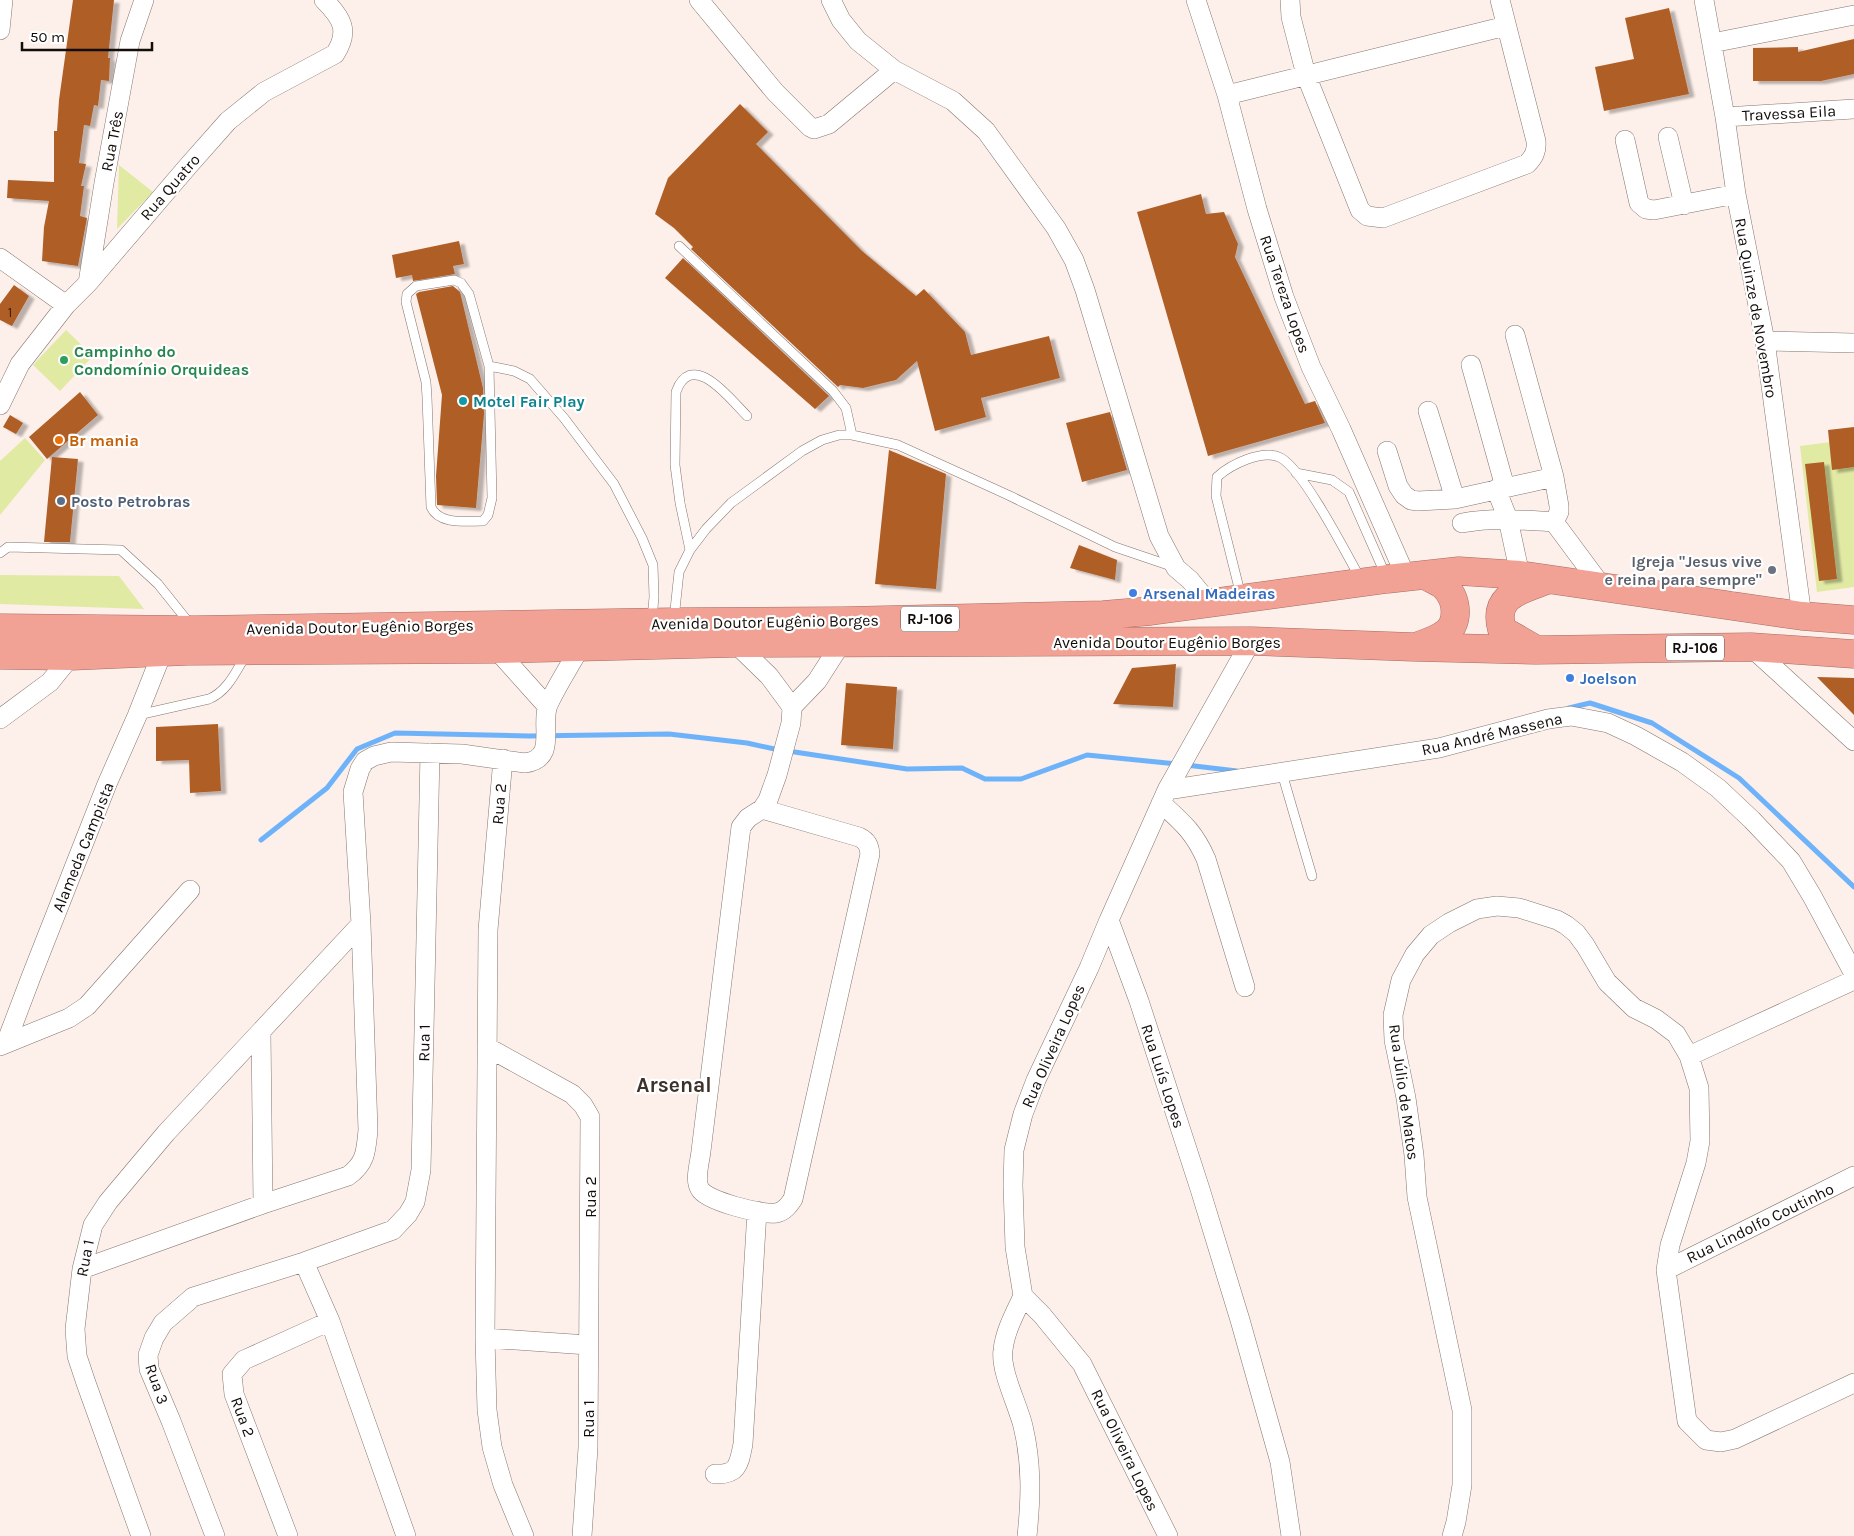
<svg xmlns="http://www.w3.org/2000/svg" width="1854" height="1536" font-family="Karla,sans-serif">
	<defs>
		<filter id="shadow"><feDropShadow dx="5.5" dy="3" stdDeviation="1" flood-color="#0004"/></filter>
	</defs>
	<rect width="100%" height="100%" fill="#fdefe9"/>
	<path fill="#e0eaa3" d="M119 165 153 192 117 229Z
		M66 330 93 356 60 391 33 365Z
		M25 438 45 460 0 515V461Z
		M1854 439V587L1817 592 1800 446Z
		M0 575 119 576 144 609 0 604Z"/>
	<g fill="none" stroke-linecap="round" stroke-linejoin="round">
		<path stroke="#6eb3fa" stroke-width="5" d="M1569 708 1590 703 1652 723 1739 778 1854 887
			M788 751 907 769 962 768 985 779H1021L1087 755 1177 764
			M1186 765 1237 771
			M261 840 327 788 357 749 395 733 529 736 669 734 747 743 779 750"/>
	</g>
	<path fill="#af5e27" filter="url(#shadow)" d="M73 0H114L108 58H110L109 81 101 80 98 106 94 105 90 126 84 125 79 163 86 164 81 186H84L80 216 87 218 78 266 42 261 44 227 49 201 7 198 8 180 54 182V131H57L59 100Z
		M1669 8 1689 94 1604 111 1595 67 1634 59 1625 18Z
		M1854 39V74L1821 81H1753V48L1798 47V52Z
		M740 104 768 132 756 144 862 251 916 296 924 289 965 332 971 355 1049 336 1060 378 981 398 986 417 935 431 917 361 896 380 863 388 840 385 838 387 691 249 693 247 674 228 655 214 668 178Z
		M1201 194 1206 214 1224 212 1238 244 1235 257 1305 404 1315 401 1325 423 1208 456 1137 212Z
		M459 241 464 264 453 266 455 274 413 281 412 275 396 278 392 255Z
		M683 258 828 395 829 396 815 409 665 278Z
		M14 285 29 296 12 326 0 320V304Z
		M453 286 460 292 483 388 484 414 476 508 437 505 436 476 442 395 416 294 419 292Z
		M80 392 98 415 47 459 29 437Z
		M1110 412 1127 470 1082 482 1066 423Z
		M10 415 23 423 16 434 3 427Z
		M1854 427V467L1832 470 1828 430Z
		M889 450 946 474 936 589 875 584Z
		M52 457 78 459 70 542H44Z
		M1824 462 1837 579 1819 581 1805 464Z
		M1079 545 1117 560 1115 580 1070 568Z
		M1176 664 1173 707 1113 704 1132 668Z
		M1817 677 1854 678V715Z
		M846 683 897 687 893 749 841 745Z
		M218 724 221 791 190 793 189 760 156 761V727Z"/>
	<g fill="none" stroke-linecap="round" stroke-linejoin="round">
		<defs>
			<path id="lane" d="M679 246 833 391 846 408 852 435
				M454 280 461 283 469 294 489 366 492 498 488 515 483 521C466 521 439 525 431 507L427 397 426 382 406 302 407 294 416 286Z
				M489 366 514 371 530 379 564 418 614 484 642 538 653 565 654 597 652 619
				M1296 473 1332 480 1349 492 1386 576
				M690 550 680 503 675 465 676 392C692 348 731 400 747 416
				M0 553 8 547 121 550 158 584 190 624
				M1241 596 1216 496 1217 477C1230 465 1263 448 1281 458 1304 471 1346 553 1361 580
				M674 619 679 572 690 550 706 529 731 503 802 451 822 440 839 435H852L898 445 1008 495 1115 547 1174 567
				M138 715 209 699C228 691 236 671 246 655
				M1282 773 1312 876"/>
			<path id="street" d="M699 0 775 92 810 127 814 129 829 124 894 70
				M831 0 841 20 858 41 894 70 953 101 986 131 1056 228 1074 260 1085 290 1159 536 1176 568 1190 580 1208 602
				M1196 0 1227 95 1257 209 1284 297 1311 367 1341 429 1406 577
				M1290 0 1291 17 1306 75 1360 210 1367 216 1383 218 1527 164C1534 157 1537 151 1536 141L1500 0
				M1704 0 1725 117 1736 194 1765 341 1802 616
				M0 30 3 0
				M1712 43 1854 15
				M1227 95 1506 26
				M1725 117 1854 109
				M1668 137 1684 205
				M1625 140 1639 203 1646 209 1654 210 1736 194
				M0 258 66 305
				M88 283 104 183 130 41 144 0
				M1765 341 1854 343
				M1471 365 1505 487
				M0 405 20 364 66 305 88 283 189 165 228 121 264 92 335 54C350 31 342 18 324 0
				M1428 411 1455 499
				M1387 451 1398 486 1404 495 1411 500 1418 501 1455 499 1554 477
				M1496 489 1508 519 1520 575
				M1554 522 1603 588
				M1462 523C1493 517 1523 520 1554 522L1559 512V506L1554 477 1515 335
				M1251 641 1167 790 1109 920 1139 1001 1200 1189 1240 1320 1280 1462 1291 1536
				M735 643 769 676 792 707
				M1751 647 1854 741
				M496 649 547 706
				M0 719 50 682 71 656
				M503 759 488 930 485 1338 487 1410 492 1447 503 1485 524 1536
				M1167 790 1439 748 1548 719 1571 716 1608 723 1636 736 1682 762 1718 788 1752 820 1791 861 1812 896 1854 974
				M1161 803C1183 823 1194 832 1206 859L1245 987
				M762 809 859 837C867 841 869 845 870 854L793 1199C789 1205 784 1212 776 1213 762 1215 706 1201 700 1189 694 1180 700 1162 701 1151L741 827 748 818 762 809 768 800 777 775 791 723 792 707 817 681 842 642
				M261 1033 263 1204
				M6 1043 31 977 107 784 137 716 162 653
				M0 1046 69 1018 87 1006 190 890
				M487 1047 572 1094 583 1105 590 1117 588 1448 582 1536
				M1689 1056 1854 980
				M304 1262 330 1321 406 1536
				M82 1269 263 1204 348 1176C366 1163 366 1151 368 1130L361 924 353 792 360 769 365 761 374 756 391 752 462 754 525 763C558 759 540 724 548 705 557 685 570 666 580 647
				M1666 1270 1854 1176
				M1023 1296 1015 1247 1013 1185 1014 1150 1023 1114 1036 1080 1089 968 1109 920
				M485 1338 588 1345
				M715 1474C738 1475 739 1464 743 1444L757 1211
				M141 1536 86 1383 77 1356 75 1329 82 1269 93 1225 108 1202 166 1133 361 924
				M215 1536 171 1421 149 1369 148 1355 154 1338 163 1323 193 1297 304 1262 393 1230 408 1214 415 1202 421 1170 430 753
				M288 1536 234 1394 232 1374 244 1360 330 1321
				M1027 1536C1031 1498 1032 1464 1023 1426 1018 1405 1000 1371 1003 1350 1005 1331 1015 1313 1023 1296L1042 1315 1082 1364 1168 1536
				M1452 1536 1456 1522 1462 1485V1410L1417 1197 1414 1155 1406 1098 1394 1040 1393 1015 1401 980 1415 954 1431 935 1449 923 1477 909 1497 906 1519 908 1557 920 1566 925 1576 933 1585 945 1607 982 1634 1008 1656 1019 1676 1034 1689 1056 1699 1088 1700 1141 1696 1163 1670 1245 1666 1270 1687 1421 1706 1440 1721 1442 1735 1439 1854 1383"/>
			<path id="highway" d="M0 628 195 630 674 622 844 621 1103 615 1151 611 1387 579 1459 571 1520 575 1802 616 1854 620
				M1418 646C1426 643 1436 640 1443 635 1460 625 1458 600 1445 587 1440 582 1431 579 1425 575
				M1535 649 1502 630C1492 595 1521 590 1547 580
				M0 655 71 656 187 651 496 649 735 643 1251 641 1414 647 1536 650 1751 647 1854 654"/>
		</defs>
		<use href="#lane" stroke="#84766f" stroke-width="10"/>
		<use href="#street" stroke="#84766f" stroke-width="20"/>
		<use href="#highway" stroke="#a46d64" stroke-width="29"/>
		<use href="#lane" stroke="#fff" stroke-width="9"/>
		<use href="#street" stroke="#fff" stroke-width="19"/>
		<use href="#highway" stroke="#f2a195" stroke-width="28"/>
	</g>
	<circle fill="#2e9e5b" stroke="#fff" stroke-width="2" cx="64" cy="360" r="5"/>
	<circle fill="#0f9aa8" stroke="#fff" stroke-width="2" cx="463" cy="401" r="5"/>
	<circle fill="#e8710a" stroke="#fff" stroke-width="2" cx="59" cy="440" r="5"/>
	<circle fill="#5c6f8a" stroke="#fff" stroke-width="2" cx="61" cy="501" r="5"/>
	<circle fill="#6b7280" stroke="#fff" stroke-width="2" cx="1772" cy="570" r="5"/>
	<g fill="#3f7fe0" stroke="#fff" stroke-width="2">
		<circle cx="1133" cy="593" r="5"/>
		<circle cx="1570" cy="678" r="5"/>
	</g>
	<g text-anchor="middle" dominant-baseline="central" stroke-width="4.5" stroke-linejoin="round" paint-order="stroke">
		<g font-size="14" fill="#392111">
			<text x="10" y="312">1</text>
		</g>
		<g fill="#fff" stroke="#595654" stroke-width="1">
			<rect x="901" y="606.5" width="58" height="25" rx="4"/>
			<rect x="1666" y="635.5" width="58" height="25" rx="4"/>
		</g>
		<g font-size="15" font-weight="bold" fill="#120d0a">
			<text x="930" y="619">RJ-106</text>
			<text x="1695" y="648">RJ-106</text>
		</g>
		<g font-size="16" fill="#120d0a" stroke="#fff">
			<text transform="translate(1789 113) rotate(-3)">Travessa Eila</text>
			<text transform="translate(112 141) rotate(-79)">Rua Três</text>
			<text transform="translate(170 187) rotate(-49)">Rua Quatro</text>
			<text transform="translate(1285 294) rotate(71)">Rua Tereza Lopes</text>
			<text transform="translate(1756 308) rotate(80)">Rua Quinze de Novembro</text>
			<text transform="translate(765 622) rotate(-1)">Avenida Doutor Eugênio Borges</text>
			<text transform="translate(360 627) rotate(-1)">Avenida Doutor Eugênio Borges</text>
			<text x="1167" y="642">Avenida Doutor Eugênio Borges</text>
			<text transform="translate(1492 734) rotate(-13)">Rua André Massena</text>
			<text transform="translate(499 804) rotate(-85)">Rua 2</text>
			<text transform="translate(83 847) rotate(-68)">Alameda Campista</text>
			<text transform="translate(424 1043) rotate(-89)">Rua 1</text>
			<text transform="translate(1053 1046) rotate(-66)">Rua Oliveira Lopes</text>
			<text transform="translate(1163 1076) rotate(72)">Rua Luís Lopes</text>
			<text transform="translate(1404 1092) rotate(82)">Rua Júlio de Matos</text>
			<text transform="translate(590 1197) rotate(-90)">Rua 2</text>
			<text transform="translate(1760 1223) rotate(-26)">Rua Lindolfo Coutinho</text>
			<text transform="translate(85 1258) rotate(-79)">Rua 1</text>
			<text transform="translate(157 1384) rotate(71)">Rua 3</text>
			<text transform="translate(243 1417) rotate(70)">Rua 2</text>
			<text transform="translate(588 1419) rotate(-90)">Rua 1</text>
			<text transform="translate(1125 1450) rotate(64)">Rua Oliveira Lopes</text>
		</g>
		<g font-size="16" font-weight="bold" fill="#27864d" stroke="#fff" text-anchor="start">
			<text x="74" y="351">Campinho do<tspan x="74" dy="18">Condomínio Orquideas</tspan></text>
		</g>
		<g font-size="16" font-weight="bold" fill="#0d838f" stroke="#fff" text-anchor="start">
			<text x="473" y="401">Motel Fair Play</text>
		</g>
		<g font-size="16" font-weight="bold" fill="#c56008" stroke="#fff" text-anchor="start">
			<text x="69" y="440">Br mania</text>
		</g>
		<g font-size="16" font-weight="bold" fill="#4e5e75" stroke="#fff" text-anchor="start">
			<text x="71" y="501">Posto Petrobras</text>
		</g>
		<g font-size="16" font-weight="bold" fill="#5b616d" stroke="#fff" text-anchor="end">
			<text x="1762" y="561">Igreja "Jesus vive<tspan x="1762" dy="18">e reina para sempre"</tspan></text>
		</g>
		<g font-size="16" font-weight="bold" fill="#366cbe" stroke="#fff" text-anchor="start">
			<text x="1143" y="593">Arsenal Madeiras</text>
			<text x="1580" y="678">Joelson</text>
		</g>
		<g font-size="21" font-weight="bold" fill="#3d312a" stroke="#fff">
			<text x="674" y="1085">Arsenal</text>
		</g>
	</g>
	<path d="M22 42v8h130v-8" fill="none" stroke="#120d0a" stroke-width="2.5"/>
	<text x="30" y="42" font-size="15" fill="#120d0a" stroke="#ffffff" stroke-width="4" paint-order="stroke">50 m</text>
</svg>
